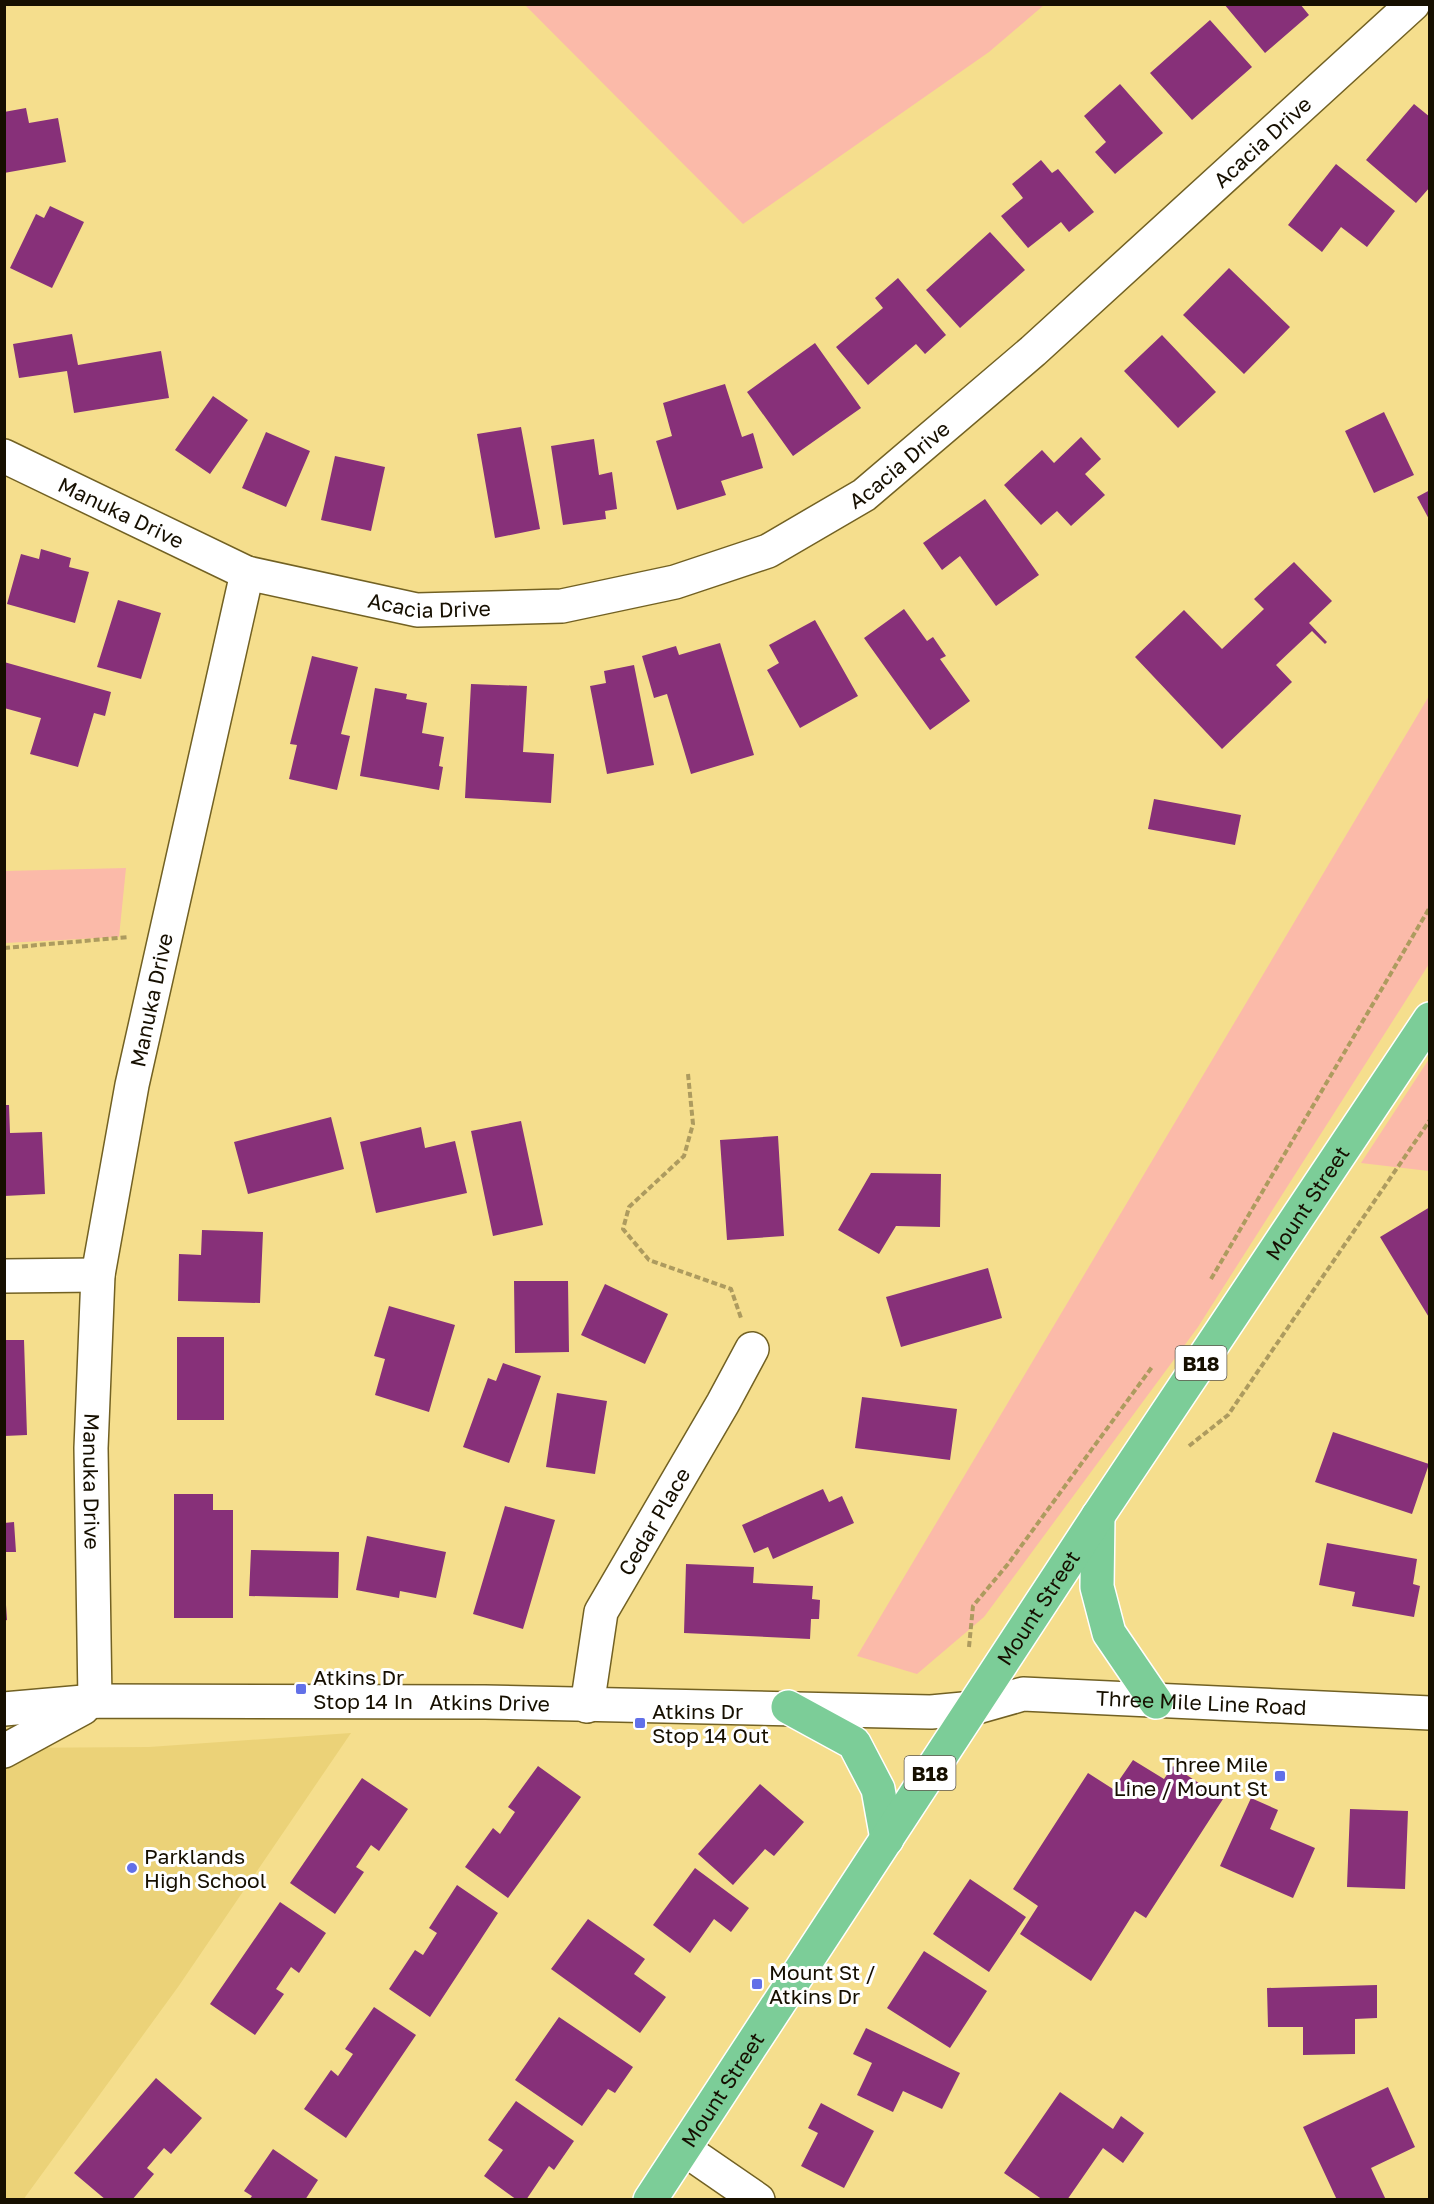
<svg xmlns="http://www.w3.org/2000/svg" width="1434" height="2204" font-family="'Golos Text',sans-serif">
	<rect width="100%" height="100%" fill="#f5de8d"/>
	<path fill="#ebd278" d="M351 1733 178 1987 23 2200 4 2199V1748L149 1747Z"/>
	<path fill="#fbbaa9" d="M525 5H1044L989 52 743 224Z
		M1429 696V964L1198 1327 984 1617 917 1674 857 1656Z
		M126 868 119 937 5 943V871Z
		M1429 1059V1171L1361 1163Z"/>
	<path fill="#873079" d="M1224 4H1300L1309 15 1265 53Z
		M1210 20 1252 67 1192 120 1150 73Z
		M1120 84 1163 133 1115 174 1095 152 1106 142 1084 116Z
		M1414 104 1430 117V187L1416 203 1366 160Z
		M26 108 29 123 58 118 66 162 4 173V112Z
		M1041 160 1052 173 1058 169 1094 212 1069 232 1061 222 1028 248 1001 216 1023 198 1012 184Z
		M1336 164 1395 211 1367 247 1341 227 1322 252 1288 225Z
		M50 206 84 222 52 288 10 268 36 214 44 218Z
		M990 232 1025 270 960 328 926 290Z
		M1229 268 1290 327 1244 374 1183 315Z
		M898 278 946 335 925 354 916 344 868 385 836 347 883 308 875 298Z
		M72 334 78 365 161 351 169 398 74 413 67 371 19 378 13 344Z
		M1162 335 1216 392 1178 428 1124 371Z
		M815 343 861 408 793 456 747 392Z
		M725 384 742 437 753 433 763 468 721 481 726 495 677 510 656 441 672 436 663 403Z
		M213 396 248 420 210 474 175 450Z
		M1384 412 1414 475 1374 493 1345 431Z
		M521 427 540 529 495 538 477 434Z
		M266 432 310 451 286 507 242 488Z
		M1081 437 1101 459 1085 474 1105 495 1071 526 1057 511 1041 525 1004 485 1042 450 1054 463Z
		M594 439 599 475 612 472 617 509 605 511 606 519 563 525 551 446Z
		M335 456 385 467 371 531 321 520Z
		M1430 490V521L1417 497Z
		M985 499 1039 575 996 606 960 556 942 570 923 543Z
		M41 549 71 558 69 567 89 572 75 623 7 604 21 554 39 559Z
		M1294 562 1332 601 1309 623 1327 642 1325 644 1312 631 1276 665 1292 682 1222 749 1135 657 1184 610 1222 649 1264 609 1254 599Z
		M118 600 161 613 141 679 97 667Z
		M904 609 927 641 933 637 946 656 940 659 970 701 930 730 864 638Z
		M815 620 858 696 800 728 767 670 779 663 769 645Z
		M720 643 754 755 691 774 667 694 654 698 642 656 676 646 679 655Z
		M312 656 358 667 341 734 350 736 337 790 289 779 297 745 290 744Z
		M4 662 111 692 105 716 94 713 78 767 30 754 41 718 4 708Z
		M634 665 654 765 607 774 590 686 606 683 604 671Z
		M471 684 527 686 523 752 554 754 551 803 465 798Z
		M375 688 407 694 406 699 427 703 422 733 444 737 439 766 443 767 439 790 360 776Z
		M1154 799 1241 815 1235 845 1148 829Z
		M4 1105H9L10 1133 42 1132 45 1194 4 1196Z
		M331 1117 344 1169 248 1194 234 1142Z
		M521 1121 543 1225 493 1236 471 1131Z
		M421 1127 425 1148 455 1141 467 1193 376 1213 360 1142Z
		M778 1136 784 1236 727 1240 720 1140Z
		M871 1173 941 1174 940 1227 896 1226 879 1254 838 1230Z
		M1430 1207V1319L1380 1237Z
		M202 1230 263 1232 260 1303 178 1301 179 1254 201 1255Z
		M988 1268 1002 1318 901 1347 886 1297Z
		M514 1281H568L569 1352 515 1353Z
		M605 1284 668 1314 645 1364 581 1335Z
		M389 1306 455 1325 429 1412 375 1395 385 1359 374 1356Z
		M177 1337H224V1420H177Z
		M4 1340H24L27 1435 4 1436Z
		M503 1363 541 1376 509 1463 463 1447 488 1378 496 1381Z
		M557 1393 607 1401 595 1474 546 1467Z
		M862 1397 957 1409 950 1460 855 1448Z
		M1333 1432 1429 1464 1412 1514 1315 1482Z
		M823 1489 829 1502 842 1496 854 1523 773 1559 768 1547 754 1553 742 1525Z
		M174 1494H213V1510H233V1618H174Z
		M505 1506 555 1520 523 1629 473 1614Z
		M14 1522 16 1552H4V1523Z
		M367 1536 446 1552 436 1598 400 1591 399 1598 356 1590Z
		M1327 1543 1417 1559 1413 1584 1420 1586 1414 1617 1352 1606 1355 1592 1319 1585Z
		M251 1550 339 1552 338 1598 249 1596Z
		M686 1564 754 1567 753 1583 813 1586 812 1599 820 1600 819 1619H811L810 1639 684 1633Z
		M4 1605H6L7 1620 4 1621Z
		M1133 1760 1164 1779 1173 1766 1223 1799 1146 1918 1135 1911 1091 1981 1020 1934 1038 1906 1013 1889 1088 1773 1113 1789Z
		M538 1766 581 1797 508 1898 465 1867 493 1828 500 1834 515 1812 508 1807Z
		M362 1778 408 1809 379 1851 371 1845 356 1867 364 1872 335 1914 290 1883Z
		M760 1784 804 1822 774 1856 765 1849 733 1885 698 1854Z
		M1251 1798 1278 1810 1270 1829 1315 1848 1293 1898 1220 1866Z
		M1350 1809 1408 1811 1405 1889 1347 1887Z
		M695 1868 749 1908 731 1932 714 1919 690 1953 653 1925Z
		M970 1879 1026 1917 989 1972 933 1934Z
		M457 1885 498 1913 430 2017 389 1989 415 1950 423 1955 437 1933 429 1928Z
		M280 1902 326 1933 299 1973 291 1967 276 1989 284 1994 255 2035 210 2004Z
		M588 1919 645 1959 634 1974 666 1997 640 2033 551 1969Z
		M924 1951 987 1991 950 2048 887 2008Z
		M1377 1985V2018L1355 2019V2054L1303 2055V2027H1268L1267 1988Z
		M374 2007 416 2035 346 2138 304 2109 331 2070 338 2076 353 2054 345 2049Z
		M559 2017 633 2067 615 2093 608 2089 582 2126 515 2080Z
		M866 2028 960 2073 942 2109 903 2091 893 2112 857 2095 872 2063 853 2054Z
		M156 2078 202 2118 171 2154 164 2148 147 2168 154 2174 132 2200H106L74 2173Z
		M1388 2087 1415 2147 1371 2168 1386 2200H1337L1303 2127Z
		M1060 2092 1113 2129 1121 2116 1144 2133 1123 2163 1103 2148 1067 2200H1043L1004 2173Z
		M516 2101 574 2141 554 2170 549 2166 526 2200H517L484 2176 503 2150 488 2140Z
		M821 2103 874 2131 844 2188 801 2166 818 2133 808 2128Z
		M273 2149 318 2180 305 2200H249L252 2196 244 2191Z"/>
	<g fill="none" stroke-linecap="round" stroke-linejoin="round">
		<defs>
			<g id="minor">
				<path id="s1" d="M4 456 247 573 132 1085 98 1275 91 1448 95 1701"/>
				<path id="s2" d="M247 573 417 610 562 606 675 582 768 551 864 495 1033 351 1413 4"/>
				<path d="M4 1276 98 1275"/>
				<path id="s3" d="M587 1706 601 1612 723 1403 752 1349"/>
				<path id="s4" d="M4 1709 95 1701 485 1702 931 1712 974 1708 1023 1694 1430 1713"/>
				<path d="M4 1751 83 1708"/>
				<path d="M684 2149 758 2200"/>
			</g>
			<g id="highway">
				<path d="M1098 1516 1097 1587 1109 1633 1156 1702"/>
				<path d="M788 1707 854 1743 878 1789 887 1839"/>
				<path id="s5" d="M650 2200 1098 1516 1430 1019"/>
			</g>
		</defs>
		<use href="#minor" stroke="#726123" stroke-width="36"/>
		<use href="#highway" stroke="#fff" stroke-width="36"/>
		<path stroke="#ad9b5f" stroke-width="4" stroke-dasharray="6 3" stroke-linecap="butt" d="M4 948 129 937
			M688 1074 693 1124 684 1156 629 1207 623 1229 649 1260 731 1289 741 1318
			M1211 1279 1430 907
			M1189 1446 1228 1415 1430 1120
			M969 1647 973 1606 1008 1564 1152 1367"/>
		<use href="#minor" stroke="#fff" stroke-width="33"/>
		<use href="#highway" stroke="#7ccd98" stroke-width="33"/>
	</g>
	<g fill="#6270e8" stroke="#fff" stroke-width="2">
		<rect x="295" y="1683" width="12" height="12" rx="3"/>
		<rect x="634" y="1717" width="12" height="12" rx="3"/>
		<rect x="1274" y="1770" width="12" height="12" rx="3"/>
		<circle cx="132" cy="1868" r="6"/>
		<rect x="751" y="1978" width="12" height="12" rx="3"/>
	</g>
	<g text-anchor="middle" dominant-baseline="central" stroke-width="6" stroke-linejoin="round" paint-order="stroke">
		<g fill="#fff" stroke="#5c574c" stroke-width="1.5">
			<rect x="1175.5" y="1346" width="51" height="34" rx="4.5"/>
			<rect x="904.5" y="1756" width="51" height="34" rx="4.5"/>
		</g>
		<g font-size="20" font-weight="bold" fill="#160f00">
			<text x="1201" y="1363">B18</text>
			<text x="930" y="1773">B18</text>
		</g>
		<g font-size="21" fill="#160f00" stroke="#fff">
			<text stroke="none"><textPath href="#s2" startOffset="1176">Acacia Drive</textPath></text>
			<text stroke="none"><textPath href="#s2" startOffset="690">Acacia Drive</textPath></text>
			<text stroke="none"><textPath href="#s1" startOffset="130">Manuka Drive</textPath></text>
			<text stroke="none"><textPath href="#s2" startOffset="186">Acacia Drive</textPath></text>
			<text transform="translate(151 1000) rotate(-78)">Manuka Drive</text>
			<text stroke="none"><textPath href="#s5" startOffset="1194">Mount Street</textPath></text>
			<text stroke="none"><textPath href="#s1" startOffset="1194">Manuka Drive</textPath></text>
			<text stroke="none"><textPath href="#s3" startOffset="200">Cedar Place</textPath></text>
			<text stroke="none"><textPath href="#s5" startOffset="708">Mount Street</textPath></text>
			<text stroke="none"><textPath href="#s4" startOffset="486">Atkins Drive</textPath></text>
			<text stroke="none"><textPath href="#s4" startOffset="1200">Three Mile Line Road</textPath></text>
			<text stroke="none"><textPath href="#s5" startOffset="132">Mount Street</textPath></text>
		</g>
		<g font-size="21" fill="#160f00" stroke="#fff" text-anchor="start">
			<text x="313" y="1677">Atkins Dr<tspan x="313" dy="24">Stop 14 In</tspan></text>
			<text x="652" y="1711">Atkins Dr<tspan x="652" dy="24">Stop 14 Out</tspan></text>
			<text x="1268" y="1764" text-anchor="end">Three Mile<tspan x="1268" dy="24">Line / Mount St</tspan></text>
			<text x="144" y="1856">Parklands<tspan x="144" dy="24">High School</tspan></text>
			<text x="769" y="1972">Mount St /<tspan x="769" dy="24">Atkins Dr</tspan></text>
		</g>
	</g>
	<rect width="1434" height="2204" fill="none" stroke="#160f00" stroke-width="12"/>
</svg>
